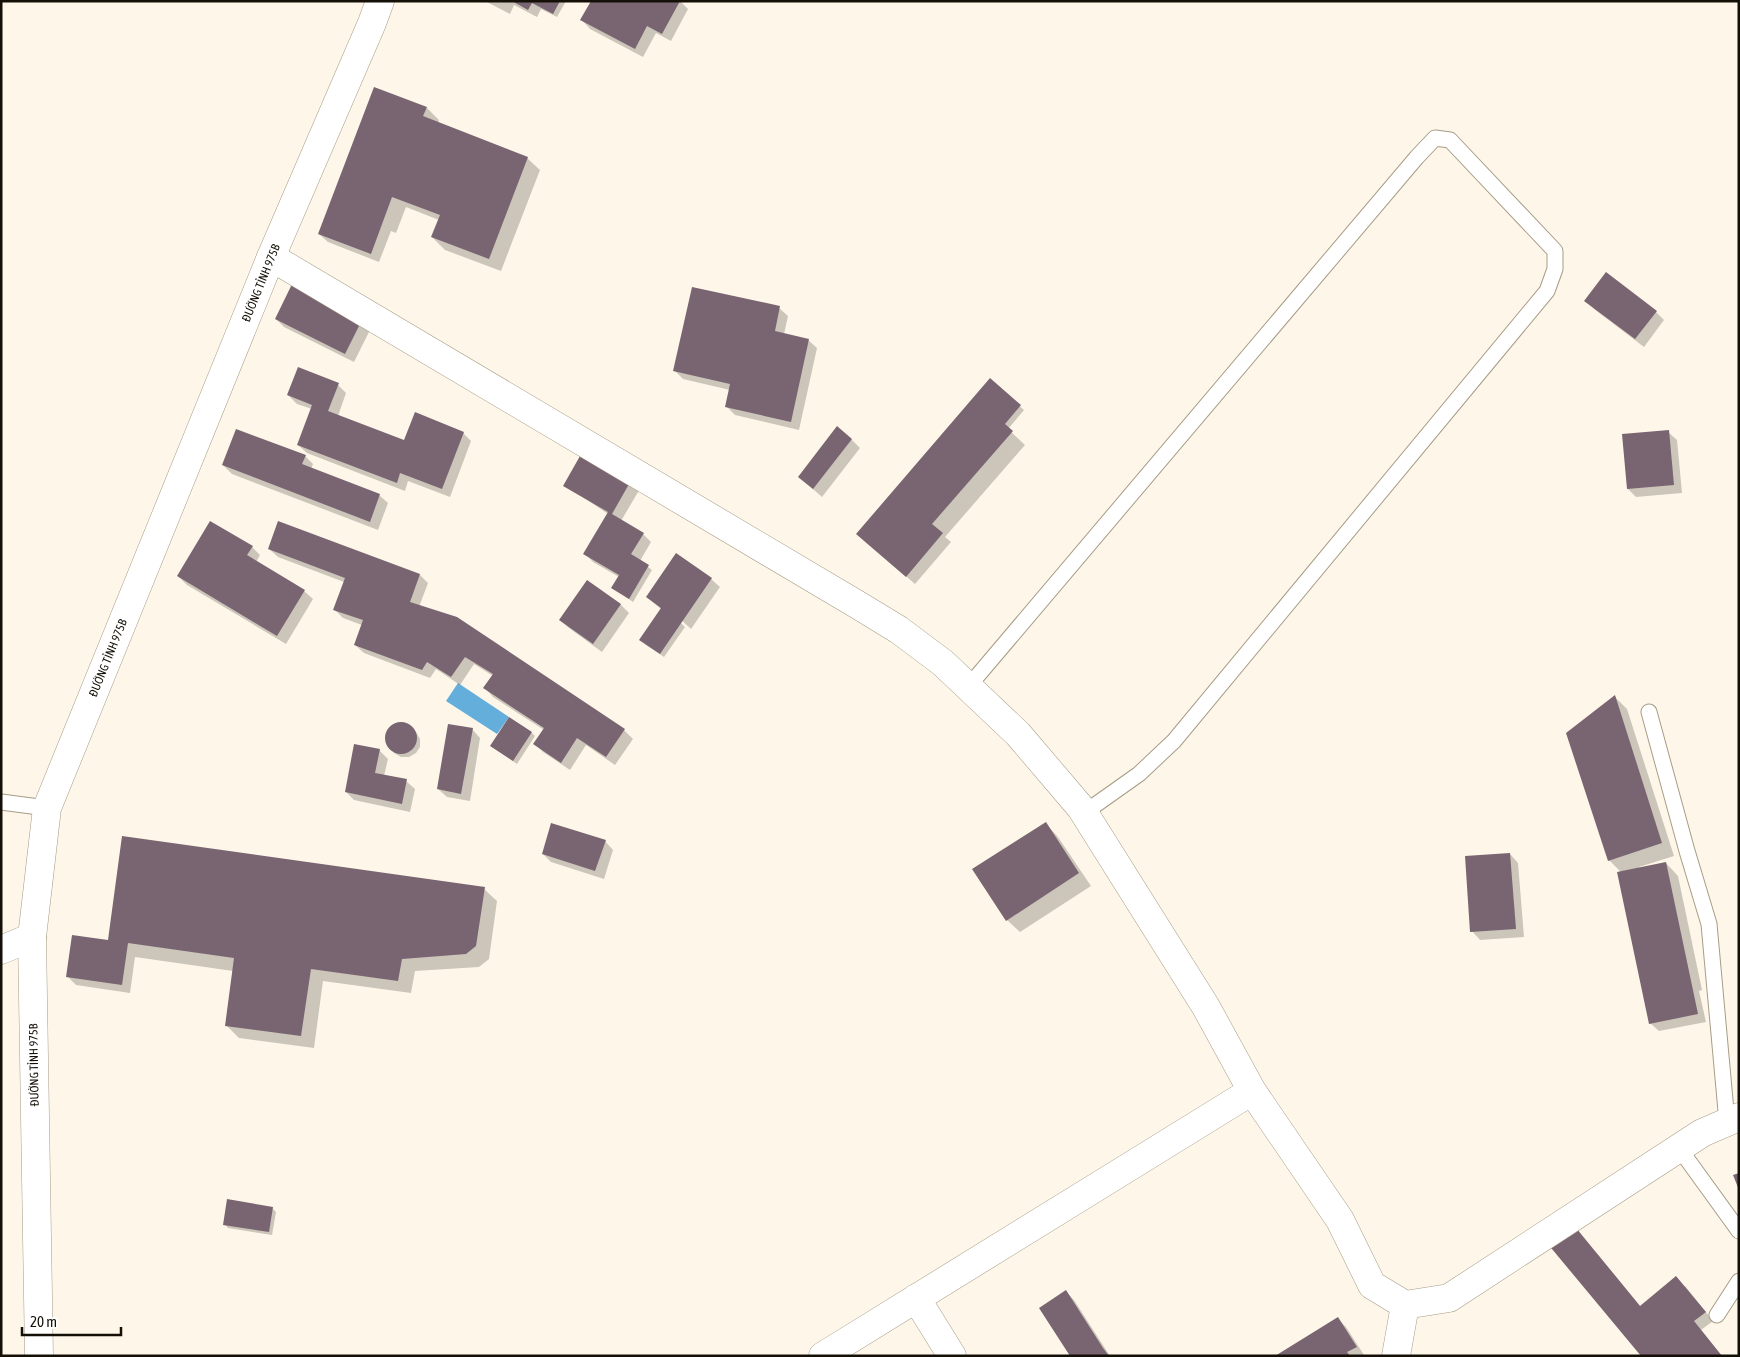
<svg xmlns="http://www.w3.org/2000/svg" width="1740" height="1357" font-family="'Asap Condensed',sans-serif">
	<rect width="100%" height="100%" fill="#fef7e9"/>
	<path fill="#63aedb" d="M458 683 509 717 497 734 446 701Z"/>
	<path fill="#0003" d="M485 1H566L557 17 541 9 537 17 514 5 510 14Z
		M592 1H680L688 9 671 41 656 33 643 57 590 29 582 20Z
		M427 108 439 120 438 123 527 158 540 170 501 271 445 250 432 237 439 220 406 207 396 233 391 231 379 262 328 242 319 234Z
		M1586 301 1656 312 1664 320 1644 347 1594 309Z
		M779 308 788 316 784 334 808 340 817 348 799 430 735 415 727 407 730 390 683 379 675 371Z
		M276 319 373 324 354 362 284 327Z
		M991 380 1024 410 1008 429 1025 445 945 537 951 542 915 584 866 542Z
		M338 385 346 393 338 416 405 442 463 433 471 441 450 497 408 481 405 491 307 453 298 445 312 409 297 404 288 395Z
		M1668 432 1677 440 1682 493 1636 497 1628 489Z
		M851 439 860 448 822 497 799 477Z
		M585 451 641 487 621 521 643 534 651 542 640 561 652 570 633 602 613 588 619 577 593 562 585 554 608 514 565 485Z
		M305 456 313 464 311 469 379 495 388 503 378 530 232 474 223 465Z
		M279 522 420 575 428 583 419 607 457 618 624 730 633 739 615 765 586 745 570 770 543 752 535 744 544 730 493 697 485 688 493 676 474 664 460 685 436 669 430 678 364 653 355 645 362 625 343 618 334 609 344 582 278 557 269 549Z
		M252 547 260 555 256 562 304 591 313 599 286 644 187 585 178 576Z
		M676 555 711 579 720 587 691 629 678 617 676 618 685 627 664 657 645 644 662 610 647 597Z
		M587 581 621 605 629 613 602 652 569 628 560 620Z
		M1615 697 1627 709 1674 856 1639 867 1640 869 1666 863 1678 876 1702 990 1699 991 1706 1022 1659 1031 1650 1023 1621 872 1609 860Z
		M397 723H405L416 732 420 739V747L416 753 409 757H401L394 753 386 742V734L390 727Z
		M472 729 480 738 470 801 447 797 438 789Z
		M532 733 535 736 517 764 491 746Z
		M379 750 388 759 384 776 406 781 415 789 410 812 354 800 346 792Z
		M1046 824 1058 837 1091 886 1020 932 1007 920Z
		M605 841 613 850 604 879 551 862 543 854Z
		M1510 854 1518 863 1524 937 1480 940 1472 931Z
		M484 889 497 901 489 959 479 967 415 971 411 993 323 981 314 1048 239 1038 226 1025 233 971 135 957 130 993 76 985 68 977 112 942Z
		M272 1208 276 1212 272 1235 228 1228 225 1224Z
		M1594 1250 1641 1307 1685 1286 1713 1321 1701 1330 1722 1356H1643Z
		M1066 1292 1074 1300 1110 1356H1072Z
		M1337 1318 1346 1327 1364 1355 1278 1356Z"/>
	<path fill="#796471" d="M512 1H560L553 14 532 3 528 10Z
		M591 1H680L662 34 647 26 635 49 580 20Z
		M374 87 427 107 423 116 528 157 489 259 431 237 440 215 392 197 371 254 318 234Z
		M1606 272 1657 311 1635 339 1584 301Z
		M294 280 365 314 345 354 275 319Z
		M692 287 780 306 775 331 809 339 791 422 725 407 730 384 673 371Z
		M298 367 339 383 328 411 404 440 415 412 464 432 442 489 400 473 397 483 297 445 312 405 287 395Z
		M990 378 1021 405 1005 424 1013 431 932 524 943 533 906 577 856 534Z
		M837 426 852 439 813 489 798 477Z
		M236 429 306 455 302 464 380 494 370 522 222 465Z
		M1669 430 1674 485 1627 489 1622 434Z
		M584 449 633 477 612 514 644 533 631 554 649 565 629 599 611 588 619 575 583 554 608 512 563 486Z
		M210 521 253 546 247 555 305 590 277 636 177 576Z
		M278 521 420 574 410 602 457 617 625 729 606 757 577 738 561 763 533 744 544 728 483 688 493 674 465 657 451 677 427 662 422 670 354 645 363 620 333 610 345 578 268 549Z
		M676 553 712 578 660 654 639 640 661 608 646 597Z
		M587 580 621 604 593 644 559 620Z
		M1615 695 1662 843 1608 861 1566 733Z
		M509 717 532 732 513 761 490 746Z
		M385 738a16 16 0 1 1 32 0a16 16 0 1 1-32 0Z
		M448 724 473 728 461 794 437 789Z
		M354 744 380 749 375 773 407 779 402 804 345 792Z
		M1046 822 1079 873 1006 921 972 869Z
		M551 823 606 840 595 871 542 854Z
		M122 836 485 887 476 946 466 954 402 959 398 981 311 969 301 1036 225 1026 234 958 128 943 122 985 66 977 72 935 108 940Z
		M1510 853 1516 929 1470 932 1465 856Z
		M1666 862 1698 1014 1649 1024 1617 872Z
		M1739 1173V1190L1733 1175Z
		M227 1199 273 1207 269 1232 223 1225Z
		M1572 1223 1640 1306 1676 1276 1706 1312 1694 1321 1722 1356H1641L1547 1243Z
		M1066 1290 1103 1348 1109 1356H1070L1039 1308Z
		M1338 1317 1357 1347 1347 1352 1350 1356H1275Z"/>
	<g fill="none" stroke-linecap="round" stroke-linejoin="round">
		<defs>
			<path id="lane" d="M968 687 1417 157 1435 138 1450 140 1555 251V269L1547 291 1174 741 1139 774 1084 813
				M1649 712 1687 851 1709 924 1727 1122
				M1 802 47 808
				M1679 1148 1739 1231
				M1717 1315 1739 1281"/>
			<path id="street" d="M271 257 858 605 899 630 943 663 1018 734 1081 808 1206 1007 1252 1091 1340 1220 1372 1285 1405 1305 1449 1298 1702 1133 1739 1117
				M1 950 32 937
				M916 1298 952 1356
				M823 1356 1252 1091
				M1396 1356 1405 1305"/>
			<path id="secondary" d="M39 1356 32 937 47 808 271 257 372 23 380 1"/>
		</defs>
		<use href="#lane" stroke="#a79c86" stroke-width="17"/>
		<use href="#street" stroke="#a79c86" stroke-width="29"/>
		<use href="#secondary" stroke="#a79c86" stroke-width="29"/>
		<use href="#lane" stroke="#fff" stroke-width="15"/>
		<use href="#street" stroke="#fff" stroke-width="28"/>
		<use href="#secondary" stroke="#fff" stroke-width="28"/>
	</g>
	<g text-anchor="middle" dominant-baseline="central" stroke-width="5" stroke-linejoin="round" paint-order="stroke">
		<g font-size="12" fill="#141008" stroke="#fff">
			<text transform="translate(261 283) rotate(-68)">ĐƯỜNG TỈNH 975B</text>
			<text transform="translate(108 658) rotate(-68)">ĐƯỜNG TỈNH 975B</text>
			<text transform="translate(34 1065) rotate(-91)">ĐƯỜNG TỈNH 975B</text>
		</g>
	</g>
	<rect width="1740" height="1357" fill="none" stroke="#141008" stroke-width="5"/>
	<path d="M22 1327v8h99v-8" fill="none" stroke="#141008" stroke-width="2.5"/>
	<text x="30" y="1327" font-size="15" fill="#141008" stroke="#ffffff" stroke-width="4" paint-order="stroke">20 m</text>
</svg>
